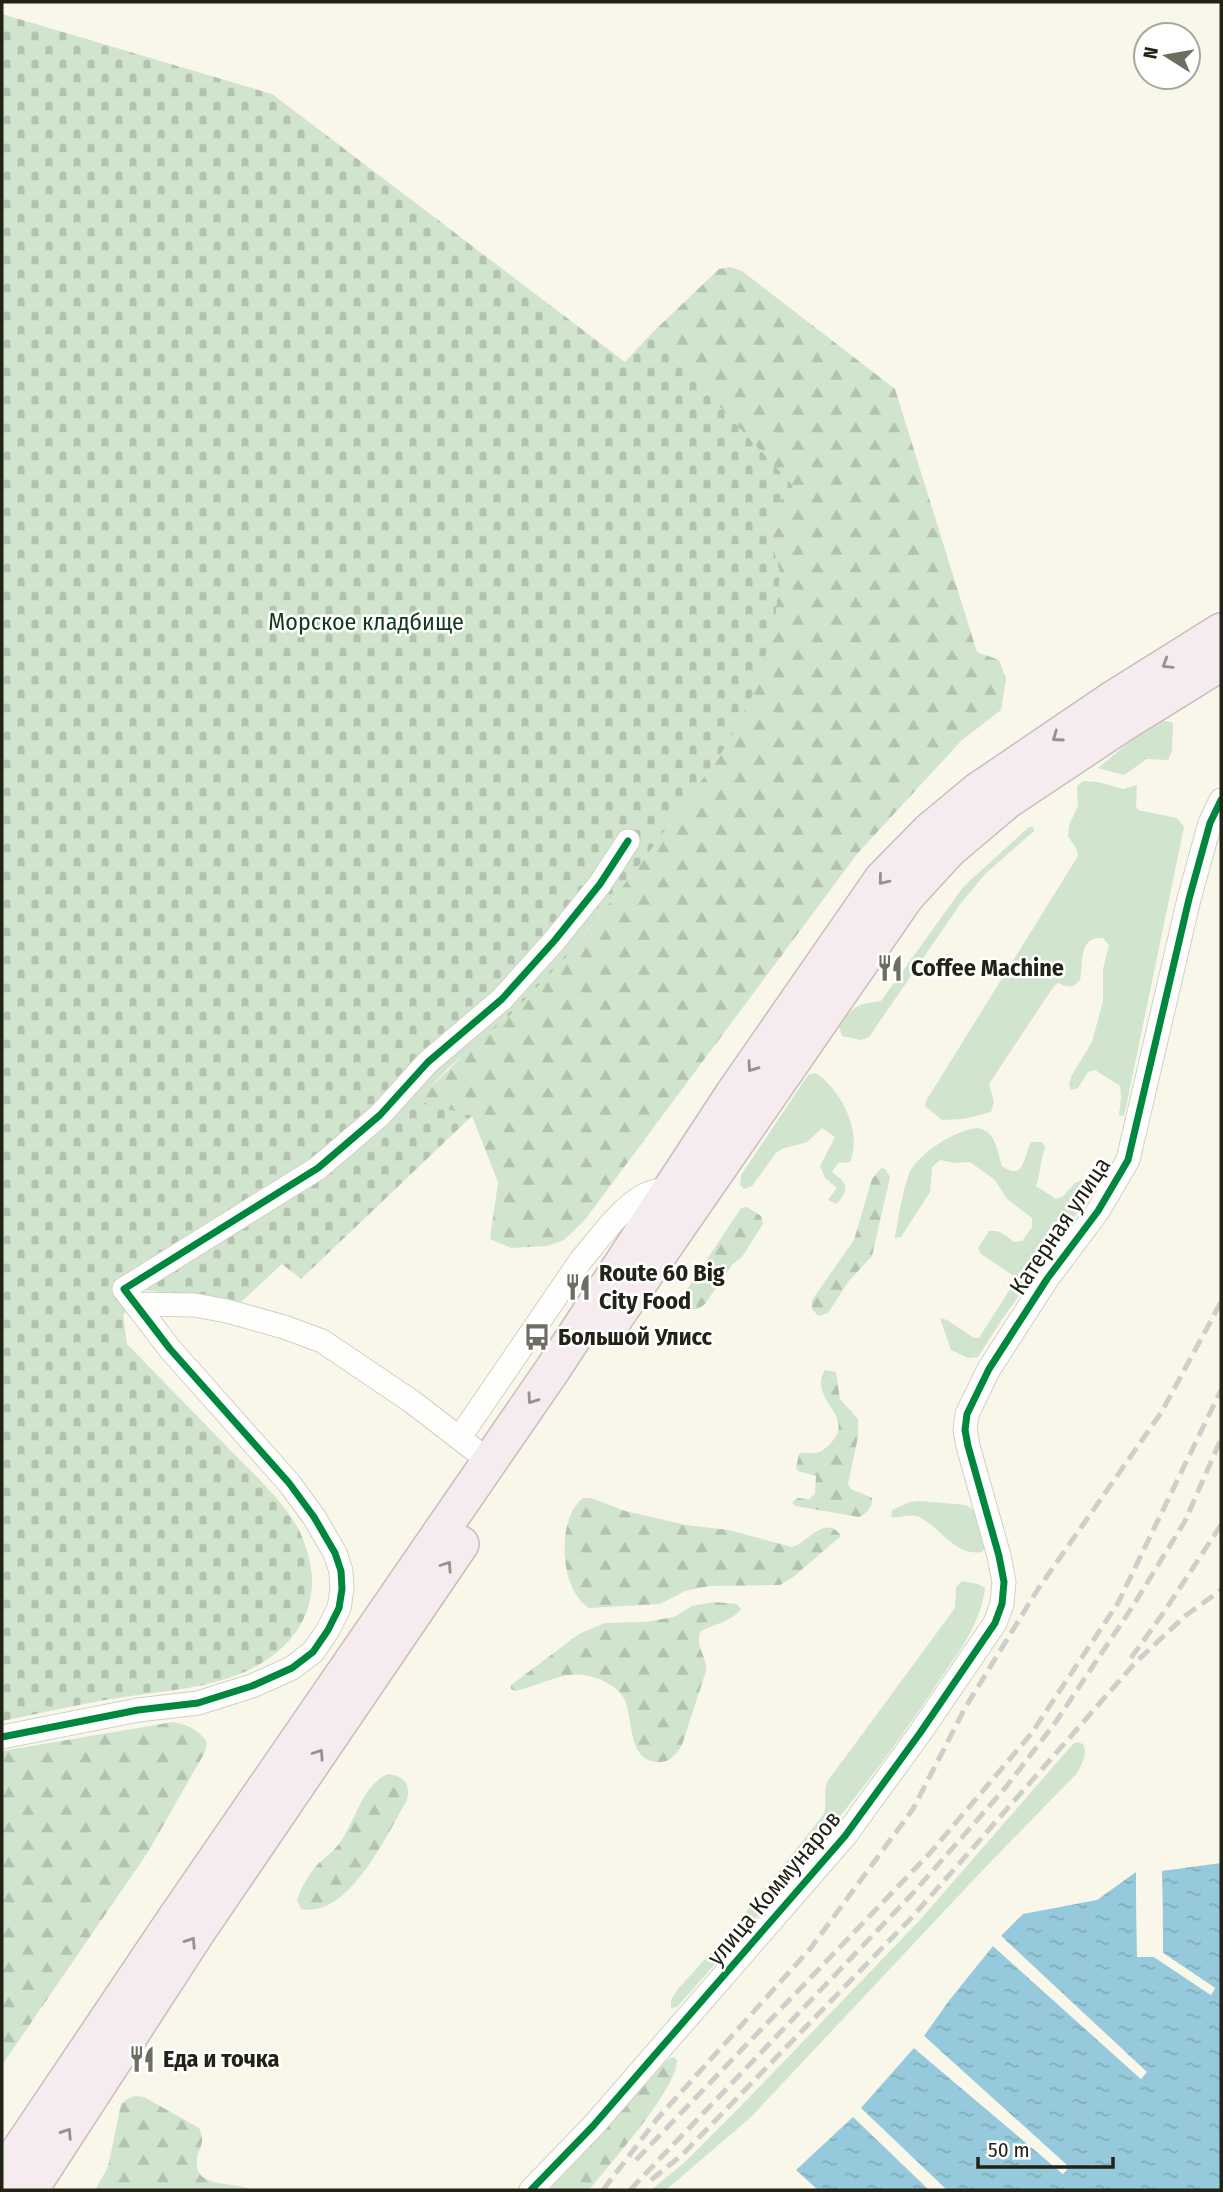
<svg xmlns="http://www.w3.org/2000/svg" width="1223" height="2192" font-family="'Fira Sans Condensed',sans-serif">
	<defs>
		<pattern id="forest-firs" width="22" height="20" patternUnits="userSpaceOnUse" patternTransform="scale(1.75)"><rect width="22" height="20" fill="#d1e4cd"/><path d="M5 1l3.5 6h-7zM16 11l3.5 6h-7z" fill="#b3c3af"/></pattern>
		<pattern id="cemetery-stones" width="16" height="16" patternUnits="userSpaceOnUse" patternTransform="scale(1.75)"><rect width="16" height="16" fill="#d1e4cd"/><path d="M2 7V4a2 2 0 0 1 4 0v3zM10 15v-3a2 2 0 0 1 4 0v3z" fill="#b3c3af"/></pattern>
		<pattern id="water-ripples" width="26" height="14" patternUnits="userSpaceOnUse" patternTransform="scale(1.75)"><rect width="26" height="14" fill="#96c9db"/><path d="M2 4q2-2 4 0t4 0M15 11q2-2 4 0t4 0" fill="none" stroke="#81acbb"/></pattern>
	</defs>
	<rect width="100%" height="100%" fill="#f9f7ea"/>
	<path fill="#d1e4cd" d="M1164 721 1171 722 1173 724 1172 751 1168 760 1147 759 1124 775 1098 768 1127 744Z
		M1083 781 1098 782 1123 789 1137 785 1136 806 1138 810 1177 818 1184 827 1125 1112 1123 1116 1119 1115 1121 1098 1120 1086 1095 1070 1088 1072 1078 1088 1071 1090 1069 1085 1072 1075 1092 1042 1103 1001V969L1109 945 1103 938C1077 936 1084 964 1080 980 1073 989 1067 987 1058 983L1054 986 989 1084 994 1102 991 1112 964 1119 942 1120 925 1106 926 1101 1078 856 1077 850 1068 836 1069 825 1078 806 1077 786Z
		M1029 827H1033L1034 831 986 873 961 903 869 1037 861 1040 842 1036 839 1027C854 1006 856 1004 881 1001L964 886Z
		M816 1073C841 1090 863 1132 850 1162L838 1163 832 1172C847 1183 851 1189 836 1204L828 1200 837 1188 825 1178 820 1166 835 1137 822 1128 807 1142 782 1149 776 1153 752 1186 744 1189 740 1185 741 1175 808 1075Z
		M976 1128C996 1130 997 1150 1002 1166 1025 1183 1024 1154 1031 1142H1042L1045 1148C1040 1161 1041 1172 1036 1186L1056 1199 1063 1196 1075 1183 1089 1177 1101 1165 1104 1169 1085 1202 1001 1321 978 1357 968 1358 951 1350 940 1318 947 1320 974 1338H979L1017 1278 981 1254 978 1248 989 1231C1000 1229 1006 1236 1014 1242L1022 1241 1032 1227V1218L1007 1199 995 1180 970 1162 955 1163 940 1160 932 1167 930 1192 901 1237 895 1238C897 1224 905 1178 912 1168 926 1149 953 1132 976 1128Z
		M920 1501 966 1505 975 1511 985 1548 982 1552C956 1557 940 1527 919 1517 911 1513 900 1518 891 1517L892 1510 910 1502Z
		M962 1581 978 1584 985 1588C980 1627 956 1655 935 1687 859 1801 768 1905 677 2007L671 2008V2000L678 1989 735 1926 824 1814C827 1803 823 1792 827 1782L955 1608 956 1587Z
		M1077 1742 1083 1744C1088 1754 1082 1764 1077 1773L980 1873 751 2117 666 2190H651L685 2162 740 2107 919 1921 1073 1744Z"/>
	<path fill="url(#forest-firs)" d="M730 267 742 271 895 389 977 652 999 660 1006 679 1001 710 962 740 857 854 584 1221 564 1240 547 1246 511 1248 490 1239 498 1182 472 1116 417 1101 584 935 644 859 727 745 780 574 766 518 792 486 652 333 719 269Z
		M881 1168 885 1169 890 1177 872 1256 848 1282 828 1313 818 1316 812 1309V1300L854 1240 872 1179Z
		M747 1207 761 1216 763 1224 742 1257 732 1265 705 1304 698 1309H692L686 1306 684 1294 741 1208Z
		M825 1370 836 1372 840 1399 858 1419V1437L848 1484 851 1489 872 1498C873 1506 866 1515 859 1517L795 1506 792 1502 798 1498 809 1499 815 1494 816 1476 798 1471 796 1468 799 1454C805 1451 809 1454 815 1453 820 1453 826 1448 829 1445 859 1416 807 1401 825 1370Z
		M583 1498H591L625 1511 686 1525 729 1530 792 1547C807 1544 825 1513 841 1536L792 1578 780 1585 709 1586 685 1591 660 1604 589 1608C560 1590 555 1520 583 1498Z
		M714 1602 737 1604 741 1609C730 1623 714 1623 700 1632 696 1652 707 1654 706 1671L682 1745C676 1755 670 1763 657 1762 625 1760 635 1712 622 1695 619 1691 613 1686 609 1684 571 1662 549 1684 515 1691L511 1689V1685L579 1634 605 1623 645 1622 674 1617 692 1606Z
		M173 1722C189 1725 197 1729 207 1742L205 1752 148 1852 2 2065V1751Z
		M388 1774C404 1776 411 1784 407 1800 387 1834 349 1919 301 1909L297 1901C300 1889 310 1872 319 1863 325 1857 333 1852 339 1844 356 1822 360 1787 388 1774Z
		M673 2057 677 2060C677 2089 609 2165 589 2190H549L667 2060Z
		M135 2096 144 2097 199 2128C208 2145 195 2149 197 2165 198 2189 236 2181 252 2190H95L108 2167 121 2104 127 2099Z"/>
	<path fill="url(#cemetery-stones)" d="M2 14 272 94 625 362 652 333 793 486 766 518 780 574 775 620 757 687 727 745 644 859 567 956 509 1016 448 1068 418 1101 472 1116 301 1279 282 1264 240 1303 145 1290 123 1315 127 1344C163 1381 199 1418 235 1455 255 1475 292 1510 302 1537 328 1597 301 1648 242 1673 208 1687 174 1690 138 1695 92 1701 47 1712 2 1721Z"/>
	<path fill="url(#water-ripples)" d="M1221 1863V2190H947L861 2108 914 2048 1063 2174 1069 2167 924 2036 948 2002 993 1946 1141 2079 1146 2072 1001 1936 1023 1914 1097 1900 1136 1872 1137 1957H1154L1211 1995 1215 1988 1163 1953 1162 1871Z
		M853 2117 929 2190H818L796 2170Z"/>
	<path fill="#f9f7ea" d="M1159 1871H1162L1163 1953 1215 1988 1211 1995 1154 1957H1137L1136 1872H1140L1141 1954H1156L1211 1989 1160 1955Z
		M1001 1936 1147 2072 1141 2079 993 1946 996 1944 1141 2074 999 1939Z
		M924 2036 1069 2167 1063 2174 914 2048 916 2046 1063 2170 1064 2168 922 2039Z"/>
	<g fill="none" stroke-linecap="round" stroke-linejoin="round">
		<defs>
			<path id="minor" d="M137 1304 194 1305 227 1311 284 1327 322 1341 411 1401 489 1461
				M460 1437 581 1260C600 1238 619 1209 645 1195 653 1191 663 1189 672 1187
				M2 1737 138 1710 198 1703 252 1686 292 1668 313 1652 328 1630 339 1608 342 1589 341 1571 335 1553 314 1517 289 1483 170 1349 124 1289 318 1168 380 1115 428 1062 502 999 555 940 600 884 628 841
				M531 2190 593 2126 845 1836 920 1733 995 1623 1002 1604 1004 1582 999 1556 968 1446 965 1430 967 1414 989 1369 1047 1279 1098 1211 1128 1160 1189 899 1210 823 1221 800"/>
			<path id="highway" d="M613 1321 906 897 950 849 1007 801 1121 725 1221 663
				M2 2176 174 1920 553 1369 733 1094 882 879 929 831 977 791 1114 698 1221 631
				M30 2190 196 1934 461 1544"/>
		</defs>
		<use href="#minor" stroke="#d2d0c5" stroke-width="25"/>
		<use href="#highway" stroke="#c8bdbc" stroke-width="38"/>
		<use href="#minor" stroke="#fefefc" stroke-width="23"/>
		<use href="#highway" stroke="#f6ebef" stroke-width="35"/>
		<path stroke="#cfcecb" stroke-width="5" stroke-dasharray="14 7" stroke-linecap="butt" d="M1131 1658 1164 1612 1221 1525
			M636 2160 931 1852 1031 1734 1118 1603 1221 1390
			M651 2180 682 2155 914 1915 1135 1663 1185 1616 1221 1590
			M603 2190 657 2119 810 1949 913 1809 965 1708 1038 1589 1161 1413 1221 1302
			M630 2190 914 1892 1006 1787 1055 1723 1133 1606 1185 1521 1221 1439"/>
		<defs>
			<path id="cycleway" d="M2 1737 138 1710 198 1703 252 1686 292 1668 313 1652 328 1630 339 1608 342 1589 341 1571 335 1553 314 1517 289 1483 170 1349 124 1289 318 1168 380 1115 428 1062 502 999 555 940 600 884 628 841
				M531 2190 593 2126 845 1836 920 1733 995 1623 1002 1604 1004 1582 999 1556 968 1446 965 1430 967 1414 989 1369 1047 1279 1098 1211 1128 1160 1189 899 1210 823 1221 800"/>
		</defs>
		<use href="#cycleway" stroke="#fff" stroke-width="11"/>
		<use href="#cycleway" stroke="#00873e" stroke-width="7"/>
	</g>
	<defs><path id="oneway-chevron" d="M-2-3.5L2.5 0L-2 3.5" fill="none" stroke-width="1.6" stroke-linecap="round" stroke-linejoin="round" transform="scale(1.75)"/></defs>
	<g stroke="#97918e">
		<use href="#oneway-chevron" transform="translate(1167 664) rotate(148)"/>
		<use href="#oneway-chevron" transform="translate(1057 737) rotate(145)"/>
		<use href="#oneway-chevron" transform="translate(883 880) rotate(129)"/>
		<use href="#oneway-chevron" transform="translate(752 1067) rotate(125)"/>
		<use href="#oneway-chevron" transform="translate(532 1399) rotate(125)"/>
		<use href="#oneway-chevron" transform="translate(447 1566) rotate(-56)"/>
		<use href="#oneway-chevron" transform="translate(319 1754) rotate(-56)"/>
		<use href="#oneway-chevron" transform="translate(191 1942) rotate(-57)"/>
		<use href="#oneway-chevron" transform="translate(67 2133) rotate(-57)"/>
	</g>
	<defs>
		<symbol id="restaurant-bare" viewBox="-9 -9 18 18"><path d="M-5-6h1v4h1v-4h1v4h1v-4h1v5L-1.5 .5V6h-2V.5L-5-1ZM5-6V6H3V1.5H1.5Q1.5-4 5-6Z" fill="#6e6d61" stroke="#fff" stroke-width="2.5" paint-order="stroke"/></symbol>
		<symbol id="bus-bare" viewBox="-9 -9 18 18"><path d="M-5-6H5V4H4V6H2V4H-2V6H-4V4H-5ZM-3.5-4V0h7V-4ZM-3.5 1.2v1.5H-2V1.2ZM2 1.2v1.5H3.5V1.2Z" fill="#6e6d61" stroke="#fff" stroke-width="2.5" paint-order="stroke"/></symbol>
	</defs>
	<g fill-rule="evenodd">
		<use href="#restaurant-bare" x="871" y="949" width="38" height="38"/>
		<use href="#restaurant-bare" x="559" y="1268" width="38" height="38"/>
		<use href="#bus-bare" x="518" y="1318" width="38" height="38"/>
		<use href="#restaurant-bare" x="123" y="2040" width="38" height="38"/>
	</g>
	<g text-anchor="middle" dominant-baseline="central" stroke-width="5" stroke-linejoin="round" paint-order="stroke">
		<g font-size="24" fill="#123b1c" stroke="#fff">
			<text x="366" y="622">Морское кладбище</text>
		</g>
		<g font-size="24" font-weight="bold" fill="#232217" stroke="#fff" text-anchor="start">
			<text x="911" y="968">Coffee Machine</text>
			<text x="599" y="1273">Route 60 Big<tspan x="599" dy="28">City Food</tspan></text>
			<text x="558" y="1337">Большой Улисс</text>
			<text x="163" y="2059">Еда и точка</text>
		</g>
		<g font-size="24" fill="#232217" stroke="#fff">
			<text transform="translate(1060 1226) rotate(-56)">Катерная улица</text>
			<text transform="translate(774 1888) rotate(-50)">улица Коммунаров</text>
		</g>
	</g>
	<rect width="1223" height="2192" fill="none" stroke="#232217" stroke-width="7"/>
	<g transform="translate(1167 56) rotate(281)"><circle r="33" fill="#ffffff" stroke="#a7a7a2" stroke-width="2"/>
	<path d="M0-5L12 26L0 18L-12 26Z" fill="#6e6d61"/>
	<text y="-10" font-size="19" font-weight="bold" text-anchor="middle" fill="#232217">N</text>
	</g>
	<path d="M978 2157v10h135v-10" fill="none" stroke="#232217" stroke-width="3.5"/>
	<text x="988" y="2157" font-size="21" fill="#232217" stroke="#ffffff" stroke-width="5" paint-order="stroke">50 m</text>
</svg>
